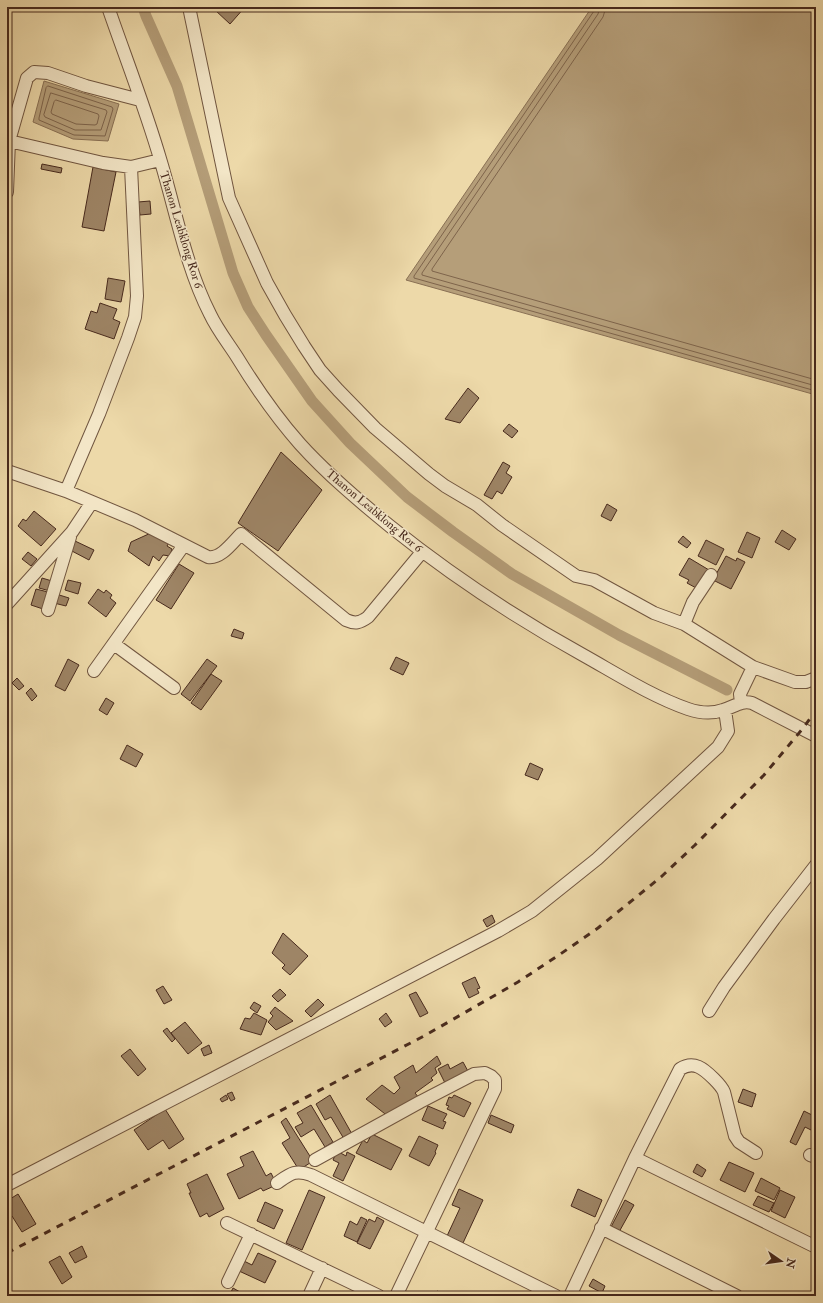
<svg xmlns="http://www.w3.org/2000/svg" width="823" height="1303" font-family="'IM FELL Double Pica',serif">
	<rect width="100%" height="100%" fill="#edd9a9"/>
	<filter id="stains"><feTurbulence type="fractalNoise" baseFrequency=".005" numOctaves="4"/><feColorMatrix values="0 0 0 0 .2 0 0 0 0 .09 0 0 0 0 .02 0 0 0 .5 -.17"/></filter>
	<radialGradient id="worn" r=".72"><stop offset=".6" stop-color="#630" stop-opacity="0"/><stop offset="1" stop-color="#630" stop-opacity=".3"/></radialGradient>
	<path fill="#b59e79" stroke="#897054" d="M592 7H816V395L406 280Z
		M44 81 119 104 108 141 73 139 33 122Z"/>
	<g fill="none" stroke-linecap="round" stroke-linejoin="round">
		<path stroke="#7e644b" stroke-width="1" d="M595 7 594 11 414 276V278L816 391
			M600 7 598 14 422 273V275L816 386
			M606 7 603 17 432 269V271L816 380
			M48 86 112 107 113 109 105 136 74 135 39 120V118L46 88Z
			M51 93 106 110 107 112 101 130H75L45 117 44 115Z
			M56 100 98 114 99 116 97 124 95 125 76 124 52 114 51 112 54 102Z"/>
		<path stroke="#b59e79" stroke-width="11" d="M143 7 146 16 177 86 233 273 248 307 266 335 312 401 350 443 407 497 453 532 512 574 619 635 727 690"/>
	</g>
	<path fill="#9e8566" stroke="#482a1d" d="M218 7H245L230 24 215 10Z
		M42 164 62 168 61 173 41 169Z
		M93 167 116 172 104 231 82 227Z
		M150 201 151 214 140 215 138 202Z
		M108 278 125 281 121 302 105 299Z
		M100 303 117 309 113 319 120 322 114 339 85 329 91 311 97 313Z
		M468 388 479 398 460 423 445 419Z
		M509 424 518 431 512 438 503 431Z
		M281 452 322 490 278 551 238 523Z
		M503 462 510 466 506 473 512 477 502 494 497 491 492 499 484 495Z
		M607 504 617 510 611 521 601 516Z
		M34 511 56 529 41 546 18 526 23 519 26 521Z
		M782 530 796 539 789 550 775 542Z
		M153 532 170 541 167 546 172 549 170 556 163 555 159 561 153 556 149 566 128 551 131 542Z
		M747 532 760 538 752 558 738 552Z
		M683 536 691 543 687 548 678 542Z
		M706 540 724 549 716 565 698 556Z
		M75 541 94 550 89 560 70 550Z
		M28 552 37 559 31 566 22 559Z
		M726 556 736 561 737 558 745 562 731 589 713 580Z
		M689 558 709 570 698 589 687 583 689 580 679 575Z
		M179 564 194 573 171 609 156 600Z
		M42 578 52 581 50 591 39 588Z
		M68 580 81 583 78 594 65 590Z
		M36 589 48 592 43 609 31 605Z
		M98 589 104 593 106 590 112 595 110 598 116 603 106 617 88 603Z
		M56 594 69 598 66 606 54 603Z
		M234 629 244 633 242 639 231 636Z
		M396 657 409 663 403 675 390 669Z
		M68 659 79 665 65 691 55 686Z
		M207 659 217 666 190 701 181 694Z
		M211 674 222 681 201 710 191 703Z
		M17 678 24 686 19 690 12 683Z
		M31 688 37 696 32 701 26 693Z
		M106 698 114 703 107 715 99 710Z
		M127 745 143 754 136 767 120 759Z
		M530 763 543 769 538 780 525 775Z
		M492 915 495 922 487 927 483 920Z
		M283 933 308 956 290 975 282 968 285 965 272 953Z
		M475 977 480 988 477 989 479 993 469 998 462 983Z
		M163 986 172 1000 164 1004 156 990Z
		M280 989 286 995 278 1002 272 996Z
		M416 992 428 1013 420 1017 409 995Z
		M318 999 324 1005 311 1017 305 1011Z
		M254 1002 261 1006 257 1013 250 1008Z
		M275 1007 293 1021 276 1030 268 1022 273 1016 270 1013Z
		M254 1013 267 1020 261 1035 240 1029 245 1018 250 1019Z
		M386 1013 392 1022 385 1027 379 1019Z
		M185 1022 202 1043 188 1054 171 1033Z
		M167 1028 175 1039 172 1042 163 1031Z
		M209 1045 212 1053 204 1056 201 1049Z
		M130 1049 146 1069 138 1076 121 1056Z
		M437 1056 441 1064 435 1068 437 1073 431 1078 433 1080 415 1093 420 1099 389 1117 366 1099 382 1085 394 1094 400 1088 394 1077 413 1065 416 1073Z
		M463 1062 469 1073 446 1085 438 1069 448 1064 450 1069Z
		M743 1089 756 1094 752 1107 738 1102Z
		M232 1092 235 1099 231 1101 227 1094Z
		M226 1095 228 1099 222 1102 220 1099Z
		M330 1095 352 1134 344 1139 331 1117 325 1120 316 1104Z
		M454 1095 471 1103 464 1117 447 1109 449 1106 446 1105 449 1097 452 1098Z
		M311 1105 333 1142 325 1147 314 1129 301 1137 295 1127 303 1123 297 1113Z
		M428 1106 447 1114 443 1121 446 1122 443 1129 422 1120Z
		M165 1109 184 1139 169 1149 163 1140 148 1150 134 1130Z
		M804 1111 816 1117V1123L813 1131 805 1127 796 1145 790 1142Z
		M491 1115 514 1125 511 1133 488 1123Z
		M286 1118 313 1161 299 1170 282 1143 290 1138 281 1122Z
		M372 1134 402 1149 391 1170 356 1153 363 1140 367 1143Z
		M419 1136 438 1145 435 1152 436 1153 429 1166 409 1156Z
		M253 1151 266 1176 271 1173 274 1179 271 1181 274 1186 263 1191 261 1188 239 1199 227 1174 244 1166 240 1157Z
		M337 1151 346 1156 347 1152 355 1156 343 1181 333 1176 339 1163 333 1160Z
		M729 1162 754 1173 745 1192 720 1180Z
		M697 1164 706 1170 702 1177 693 1172Z
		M207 1174 224 1209 209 1217 207 1213 200 1217 189 1193H191L187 1184Z
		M761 1178 780 1188 774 1200 755 1191Z
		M459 1189 483 1200 463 1243 447 1236 460 1208 452 1205Z
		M578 1189 602 1200 595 1217 571 1206Z
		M309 1190 325 1197 302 1250 286 1243Z
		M780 1190 795 1197 785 1218 771 1211Z
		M18 1194 36 1224 22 1232 12 1216 7 1219V1201Z
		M758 1196 774 1203 769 1212 753 1205Z
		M625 1200 634 1205 619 1232 611 1227Z
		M265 1202 283 1210 274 1229 257 1221Z
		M361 1217 367 1220 357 1242 344 1236 350 1221 357 1225Z
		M377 1217 384 1221 370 1249 357 1243 369 1219 375 1222Z
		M82 1246 87 1257 75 1263 69 1253Z
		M258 1253 276 1261 265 1283 239 1271 244 1261 252 1265Z
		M60 1256 72 1277 62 1284 49 1262Z
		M593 1279 605 1286 602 1293 589 1286Z
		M233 1288 247 1296H229Z
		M437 1291 449 1296H435Z"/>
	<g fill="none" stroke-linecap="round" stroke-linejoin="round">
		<defs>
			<path id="street" d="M108 7C126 59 146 110 161 162 176 212 186 267 210 314 217 329 228 343 237 357 256 388 276 417 300 444 328 475 359 501 391 527 451 575 516 618 583 655 617 674 651 696 688 709 700 713 712 714 723 710 734 707 741 700 752 703L816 736
				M189 7 229 198 267 283 285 315 304 346 320 370 338 390 375 428 429 474 445 486 477 505 502 525 576 576 594 580 654 613 684 624 753 667 795 682H806L816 678
				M9 141 103 163 131 167
				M7 192 9 141 27 78 34 72 48 73 86 86 140 100
				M7 471 66 491 135 520 208 557C221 559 232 543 241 534L346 620C355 624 360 623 368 617L422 552
				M66 491 99 414 128 338 135 317 137 296 131 167 160 160
				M7 604 72 532 92 502
				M48 610 70 537
				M684 624 693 602 711 575
				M114 644 174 688
				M94 671 184 545
				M741 703 740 694 753 667
				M709 1011 724 987 774 919 816 865
				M810 1155 816 1157
				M635 1158 816 1247
				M315 1160 420 1102 474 1074 485 1073 491 1076 495 1080V1089L396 1296
				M277 1183C290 1174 295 1169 311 1175L556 1296
				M7 1185 498 931 532 911 597 859 718 747 728 731 725 710
				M227 1223 379 1296
				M601 1228 737 1296
				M228 1282 251 1234
				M309 1296 322 1268
				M570 1296 635 1158 680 1069C694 1060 704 1069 714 1079 718 1083 722 1087 724 1092L735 1136 739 1142 756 1153"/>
		</defs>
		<use href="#street" stroke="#715640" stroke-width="14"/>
		<use href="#street" stroke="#f3e6c7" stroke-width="12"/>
		<path stroke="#482a1d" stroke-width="3" stroke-dasharray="7 7" stroke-linecap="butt" d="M7 1253 424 1036 518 982 559 955 598 928 661 877 695 845 764 775 804 727 816 710"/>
	</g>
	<g text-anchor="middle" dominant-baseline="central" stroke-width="3" stroke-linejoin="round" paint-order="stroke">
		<g font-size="12" fill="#482a1d" stroke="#f3e6c7">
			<text transform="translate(181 230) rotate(73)">Thanon Leabklong Ror 6</text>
			<text transform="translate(374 511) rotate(40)">Thanon Leabklong Ror 6</text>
		</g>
	</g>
	<rect width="823" height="1303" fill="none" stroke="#edd9a9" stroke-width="24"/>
	<rect x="8" y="8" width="807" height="1287" fill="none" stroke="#482a1d" stroke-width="2"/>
	<rect x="12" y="12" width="799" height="1279" fill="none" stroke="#482a1d"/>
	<g transform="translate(781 1261) rotate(103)" stroke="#f3e6c7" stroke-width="3" paint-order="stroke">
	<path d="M0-3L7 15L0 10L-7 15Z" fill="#482a1d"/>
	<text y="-6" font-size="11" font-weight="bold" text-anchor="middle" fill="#482a1d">N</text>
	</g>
	<rect width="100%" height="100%" filter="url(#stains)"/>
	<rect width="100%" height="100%" fill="url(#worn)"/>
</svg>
